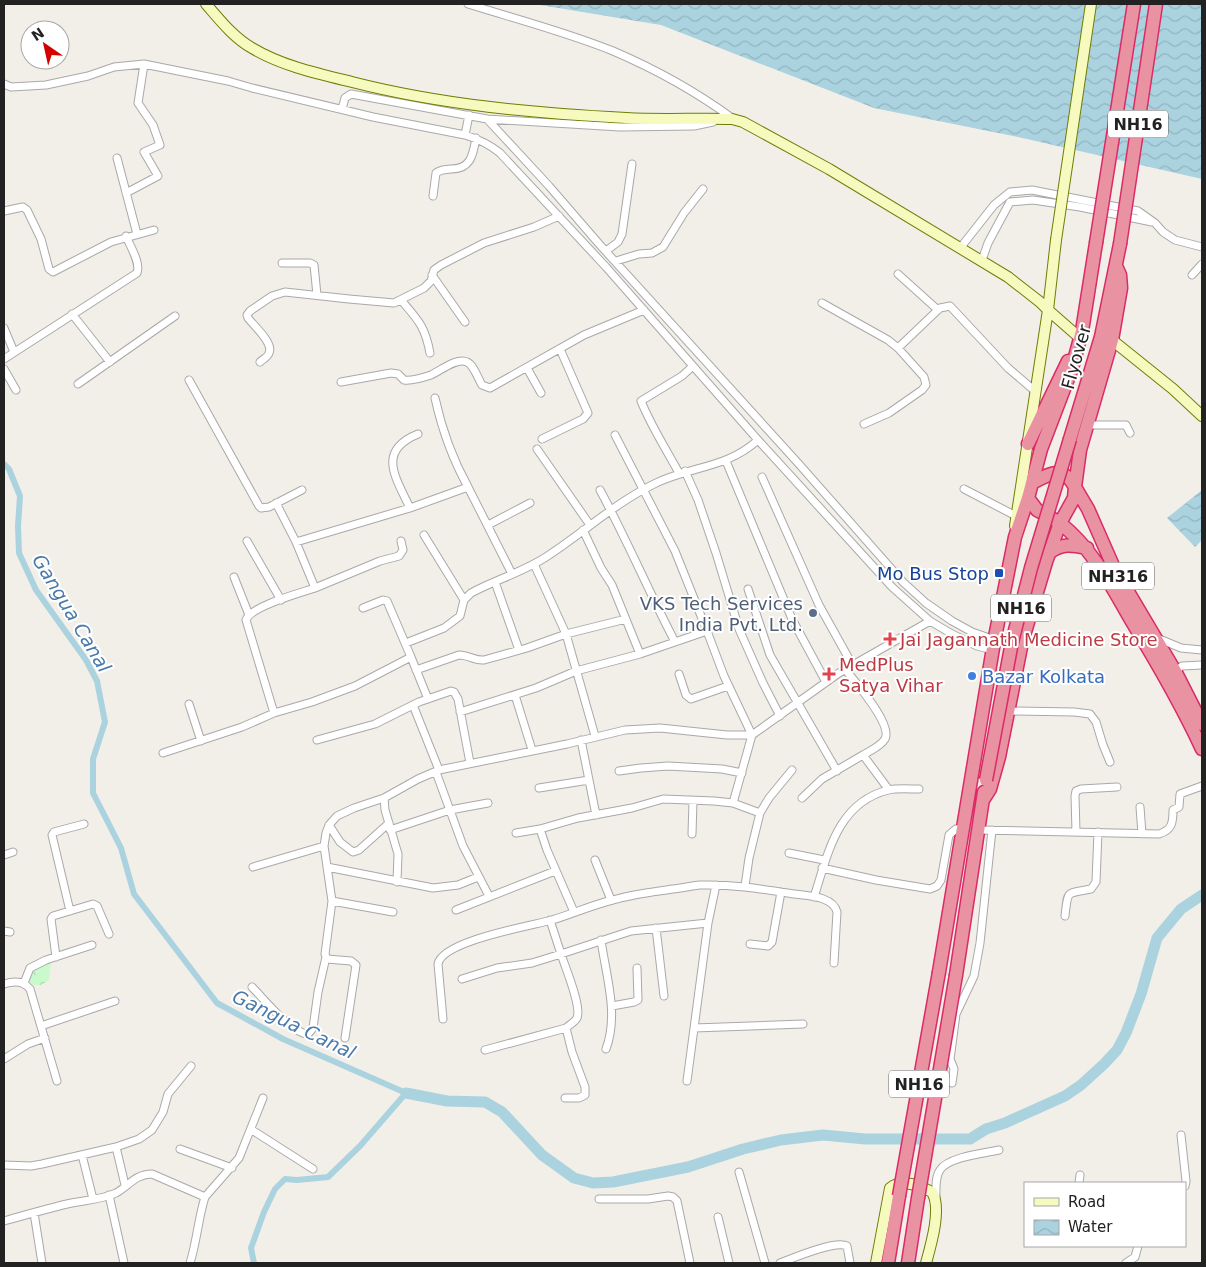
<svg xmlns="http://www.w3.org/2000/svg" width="1206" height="1267" font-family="'DejaVu Sans',sans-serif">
	<defs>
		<pattern id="park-crowns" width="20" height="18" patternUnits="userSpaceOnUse" patternTransform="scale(1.25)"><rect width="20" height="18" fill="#c8facc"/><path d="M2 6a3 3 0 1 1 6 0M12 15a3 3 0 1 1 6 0" fill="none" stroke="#acd6af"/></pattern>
		<pattern id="water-waves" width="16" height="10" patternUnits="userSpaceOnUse" patternTransform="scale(1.25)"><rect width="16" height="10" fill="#aad3df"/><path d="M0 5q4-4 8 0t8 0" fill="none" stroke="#92b5bf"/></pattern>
	</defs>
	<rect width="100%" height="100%" fill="#f2efe9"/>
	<path fill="url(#park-crowns)" d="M40 960 51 962 49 980 41 985 16 984 15 979 22 977 33 962Z"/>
	<path fill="url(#water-waves)" d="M534 4H1202V179L1018 137 874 108 661 25Z
		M1202 490V540L1195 547 1167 518Z"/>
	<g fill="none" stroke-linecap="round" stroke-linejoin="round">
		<path stroke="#aad3df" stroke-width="6" d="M4 464 9 469 20 496 18 526 19 553 36 590 86 660 97 681 105 722 93 759V793L121 848 134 894 217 1003 283 1039 406 1093 360 1146 328 1177 297 1180 285 1179 275 1189 264 1212 251 1248 254 1263"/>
		<path stroke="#aad3df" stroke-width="11" d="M406 1093 447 1101 485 1102 502 1112 542 1155 574 1178 593 1183 613 1182 688 1167 743 1149 781 1140 823 1135 865 1139H970L986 1129 1005 1123 1065 1096 1081 1085 1104 1064 1117 1050 1126 1033 1141 994 1157 938 1181 909 1202 895"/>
		<defs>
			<path id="street" d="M468 4C516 19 566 32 613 51 655 69 695 91 732 118
				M4 84 11 87 46 85 88 76 114 67 144 64 228 81 252 88 373 117 465 135C478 139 489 144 500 153L606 267 758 440 892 587 930 621 952 634 977 646 993 650
				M342 109 345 98 351 94 487 119 549 186 600 245 798 463 903 582 926 603 952 621 972 632 995 640
				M487 119 620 127 694 126 713 122
				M465 135 469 115
				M117 158 137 234
				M126 193 158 176 144 152 160 145 153 125 138 103 144 64
				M433 196 436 173C441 169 444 170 451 169 471 169 473 155 476 138
				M4 211 23 207 27 210 41 239 49 269 53 272 111 242 154 230
				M961 247 994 205 1010 192 1032 190 1138 211 1155 223 1163 232 1175 240 1202 247
				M606 251 618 242 622 234 632 164
				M982 260 988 243 1010 202 1033 200 1080 207 1152 222
				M616 261 639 254 652 253 663 247 684 213 703 189
				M282 263H310L314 265 317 295
				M898 274 938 310
				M432 275 465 322
				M1192 275 1202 264
				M401 300C418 320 425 326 430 353
				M822 303 888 340 898 348 940 308 950 306 1008 368 1035 391
				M72 314 110 362
				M4 328 14 352
				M4 359 137 273C141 263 130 246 126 236
				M260 362C263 359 268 357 269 353 274 343 254 326 248 318L247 315 250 311 272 296 285 292 349 299 394 303 424 288 431 281 434 270 441 265 484 243 534 227 559 216
				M527 368 541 393
				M4 369 16 390
				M189 380 259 506 261 508 269 507 302 490
				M341 382 391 373 398 374 404 380C412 381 422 378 431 375 440 371 457 357 467 362 474 365 478 379 482 385L490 388 584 335 644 310
				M78 384 175 316
				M435 398C442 430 452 458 468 487
				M864 424 889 413 922 390 926 385 924 377 898 348
				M1087 425H1126L1130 433
				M542 439 583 419 588 413 560 349
				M537 449 590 525
				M726 461 792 619 826 682
				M685 471 698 500 716 553 739 629 763 683 780 716
				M679 473C666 449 651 426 641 401L682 376 693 366
				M762 477 819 605 853 666
				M964 489 1016 516
				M600 490C627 540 649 592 675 642
				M276 503 296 542
				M410 508C396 478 376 451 418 434
				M488 525 530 503
				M583 530 601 568 612 585 640 654 707 631 675 551 615 435
				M424 535 464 600
				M247 541 281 600
				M534 564 566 634 595 736
				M234 577 249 615
				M495 582 519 650
				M315 588 380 561 399 556 403 550 401 541
				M748 589 770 655 837 771
				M707 631 724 676 752 735 733 803
				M1157 638 1181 648 1202 650
				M406 643 444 628 460 616 464 600 471 593C495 580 523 572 546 557 583 533 615 503 654 484 690 466 726 469 758 440
				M411 657 428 699
				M845 669C855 682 893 724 885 739 881 746 870 751 863 755L889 790
				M416 670 459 655C469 655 475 661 484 660L527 648 566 634 626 619
				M1175 671 1182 666 1202 665
				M679 674 686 695 691 699 728 686
				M515 695 532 750
				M189 704 201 741
				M413 705 439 770
				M1008 711 1074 712 1090 714 1096 722 1103 745 1110 762
				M460 712 536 688 576 671 640 654
				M274 713 246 620C251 606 300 593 315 588L296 542 410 508 468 487 512 574
				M317 740 375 724 419 702 451 691 454 692 458 699 470 763
				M581 740 596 815
				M163 753 242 727 274 713 312 702 355 686 411 657 387 601 383 600 363 608
				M619 771 641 768 668 766 722 769 742 773
				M436 772 463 846 489 896
				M539 788 589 780
				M384 798 385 810 398 854 397 882
				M802 798 822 779 863 755
				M1140 807 1142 834
				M329 825 340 842 353 852 359 850 389 823
				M540 829 547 850 574 912
				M390 830 450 810 488 803
				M979 830 1159 834C1172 830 1173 823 1173 810L1179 807 1180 794 1202 786
				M1076 832 1075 796 1076 791 1081 789 1117 787
				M516 833 540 829 578 818 632 808 663 799 714 801 733 803 760 813
				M692 834 693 801
				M789 853 824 860
				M4 855 13 852
				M595 860 611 900
				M253 867 324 846
				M327 867 433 888 458 885 478 877
				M822 868 876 880 930 889 937 886 941 880 949 835 956 829 963 828
				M745 886 749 858 760 813 769 798 792 770
				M814 897C828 854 837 803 888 790 897 788 909 789 919 789
				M332 901 393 912
				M456 910 555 871
				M70 911 52 835 54 832 84 824
				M1065 916C1068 889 1066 894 1091 889L1096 882 1098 832
				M550 920 561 954 631 931 708 923 716 885
				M656 928 664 996
				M4 931 10 932
				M601 940C606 976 619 1014 606 1049
				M750 944 768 946 772 942 781 892
				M56 957 51 919 53 916 93 904 97 906 109 934
				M462 979 497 968 532 963 561 954C565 967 582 1006 577 1018 575 1022 569 1025 566 1028L485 1050
				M24 983 30 968 46 960 92 945
				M4 984C13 981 23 980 30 989L57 1081
				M252 987C264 999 291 1033 308 1034L313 1028 318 992 326 957
				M612 1006 634 1002 638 1000 637 968
				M443 1019 438 964C442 941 530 926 552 920 572 914 592 905 613 900 633 894 653 892 673 889 682 888 691 886 700 885 732 884 762 889 794 894 808 896 833 896 837 912L834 963
				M41 1026 115 1001
				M694 1028 803 1024
				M345 1038 356 965 351 961 327 959 325 954 332 901 324 846 326 833 329 825 337 816 354 808 384 798 418 779 439 770 567 744 625 730 660 728 727 735H752L839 673 930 621
				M4 1059 28 1044 45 1038
				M687 1081 708 923
				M952 1083 954 1069 950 1059 951 1052 956 1014 974 976 980 943 992 830
				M565 1098H579L585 1095V1087L572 1052 566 1028
				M252 1130 313 1169
				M1181 1135 1186 1181 1185 1186
				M180 1149 232 1168
				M82 1155 93 1199
				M4 1165 31 1166 42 1164 116 1147
				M739 1172 765 1263
				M1079 1183 1080 1175
				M125 1185 116 1147 139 1139 152 1130 163 1112 168 1094 191 1066
				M109 1195 124 1263
				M205 1197 239 1158 263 1098
				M936 1197C936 1189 935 1177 940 1170 948 1157 985 1153 999 1150
				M599 1199H648L668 1196 673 1197 677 1201 690 1263
				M34 1213 42 1263
				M718 1217 729 1263
				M4 1221C25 1215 46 1209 67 1204 83 1200 101 1200 116 1193 129 1186 135 1174 152 1174L205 1197C198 1219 197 1241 190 1263
				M780 1263C793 1258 835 1240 847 1246L850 1263
				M1126 1263 1135 1257 1138 1246"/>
			<path id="secondary" d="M206 4C220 20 233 37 252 48 282 66 319 74 352 82 442 105 534 113 626 118 661 120 697 118 732 119L743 122 829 169 1008 277 1040 302 1048 310 1080 338
				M1112 340 1173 389 1202 416
				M1015 526 1048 310 1056 240
				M876 1263 890 1188C902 1178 920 1186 932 1192 942 1208 931 1245 926 1263"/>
			<path id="highway" d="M1116 266 1120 275 1121 288 1112 340 1080 450 1075 487 1088 509 1114 568 1175 671 1202 724
				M1070 439 1101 337 1120 244
				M1028 444 1068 361
				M1028 498 1037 510 1060 523 1074 498 1075 487C1063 465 1051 473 1032 483
				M1050 552C1063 543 1072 545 1087 548
				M983 800 990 789 999 757 1022 642 1046 562 1060 523C1095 551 1112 588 1134 625 1159 666 1182 706 1202 749
				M939 972 994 642 1015 537 1028 498 1041 449 1072 368 1082 331 1096 243
				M956 975 984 792
				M888 1263 899 1196
				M908 1263 918 1198"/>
		</defs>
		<use href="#street" stroke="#a9a9a9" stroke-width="9"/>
		<use href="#secondary" stroke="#707d05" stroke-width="12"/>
		<use href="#highway" stroke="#dc2a67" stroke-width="15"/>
		<use href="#street" stroke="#fff" stroke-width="7"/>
		<use href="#secondary" stroke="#f7fabf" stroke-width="10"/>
		<use href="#highway" stroke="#e892a2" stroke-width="12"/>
		<defs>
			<path id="secondary-bridge" d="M1056 240 1091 4"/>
			<path id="highway-bridge" d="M1096 243 1134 4
				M1120 244 1156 4
				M986 780 1012 642 1031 568 1070 439
				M899 1196 939 972
				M918 1198 956 975"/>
		</defs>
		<use href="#secondary-bridge" stroke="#707d05" stroke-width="12" stroke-linecap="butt"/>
		<use href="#highway-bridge" stroke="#dc2a67" stroke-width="15" stroke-linecap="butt"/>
		<use href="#secondary-bridge" stroke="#f7fabf" stroke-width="10"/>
		<use href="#highway-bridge" stroke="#e892a2" stroke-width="12"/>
	</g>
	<rect fill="#1a4fb4" stroke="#fff" stroke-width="2" x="994" y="568" width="10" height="10" rx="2.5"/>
	<circle fill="#5c6f8a" stroke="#fff" stroke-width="2" cx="813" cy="613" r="5"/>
	<g fill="#e0444e" stroke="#fff" stroke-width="2">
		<path d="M887.5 631.5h5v5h5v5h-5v5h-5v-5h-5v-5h5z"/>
		<path d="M826.5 666.5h5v5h5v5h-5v5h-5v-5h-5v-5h5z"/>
	</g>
	<circle fill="#3f7fe0" stroke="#fff" stroke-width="2" cx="972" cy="676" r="5"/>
	<g text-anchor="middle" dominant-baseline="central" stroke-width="4" stroke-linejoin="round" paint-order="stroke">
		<g fill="#fff" stroke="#646464" stroke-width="1">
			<rect x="1108" y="110.5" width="60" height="27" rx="4"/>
			<rect x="1082" y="562.5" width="72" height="27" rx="4"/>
			<rect x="991" y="594.5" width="60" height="27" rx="4"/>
			<rect x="889" y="1070.5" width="60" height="27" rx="4"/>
		</g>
		<g font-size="16" font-weight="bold" fill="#222">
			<text x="1138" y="124">NH16</text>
			<text x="1118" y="576">NH316</text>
			<text x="1021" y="608">NH16</text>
			<text x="919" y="1084">NH16</text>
		</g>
		<g font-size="18" fill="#222" stroke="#fff">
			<text transform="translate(1076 357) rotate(-74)">Flyover</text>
		</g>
		<g font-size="18" fill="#164399" stroke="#fff" text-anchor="end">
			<text x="989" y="573">Mo Bus Stop</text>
		</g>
		<g font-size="18" fill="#4e5e75" stroke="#fff" text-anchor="end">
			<text x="803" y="603">VKS Tech Services<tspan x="803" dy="21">India Pvt. Ltd.</tspan></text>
		</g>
		<g font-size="18" fill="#be3a42" stroke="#fff" text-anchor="start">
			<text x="900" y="639">Jai Jagannath Medicine Store</text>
			<text x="839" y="664">MedPlus<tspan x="839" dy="21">Satya Vihar</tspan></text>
		</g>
		<g font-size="18" fill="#366cbe" stroke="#fff" text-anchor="start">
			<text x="982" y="676">Bazar Kolkata</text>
		</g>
		<g font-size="19" font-style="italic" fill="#4a7aab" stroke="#fff">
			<text transform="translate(72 613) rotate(59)">Gangua Canal</text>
			<text transform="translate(294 1024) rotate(26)">Gangua Canal</text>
		</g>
	</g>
	<rect width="1206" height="1267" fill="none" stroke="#222222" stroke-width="10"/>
	<rect x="1024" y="1182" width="162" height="65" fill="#ffffff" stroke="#a7a7a7"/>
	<rect x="1034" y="1198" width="25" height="8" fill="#f7fabf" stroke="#a7a7a7"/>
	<text x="1068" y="1207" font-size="15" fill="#222222">Road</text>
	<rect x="1034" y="1220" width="25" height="15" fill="url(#water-waves)" stroke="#a7a7a7"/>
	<text x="1068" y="1232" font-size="15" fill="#222222">Water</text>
	<g transform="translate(45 45) rotate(326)"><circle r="24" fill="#ffffff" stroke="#a7a7a7"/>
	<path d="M0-4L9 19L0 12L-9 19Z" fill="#d40000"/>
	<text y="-8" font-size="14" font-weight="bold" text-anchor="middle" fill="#222222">N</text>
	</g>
</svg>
